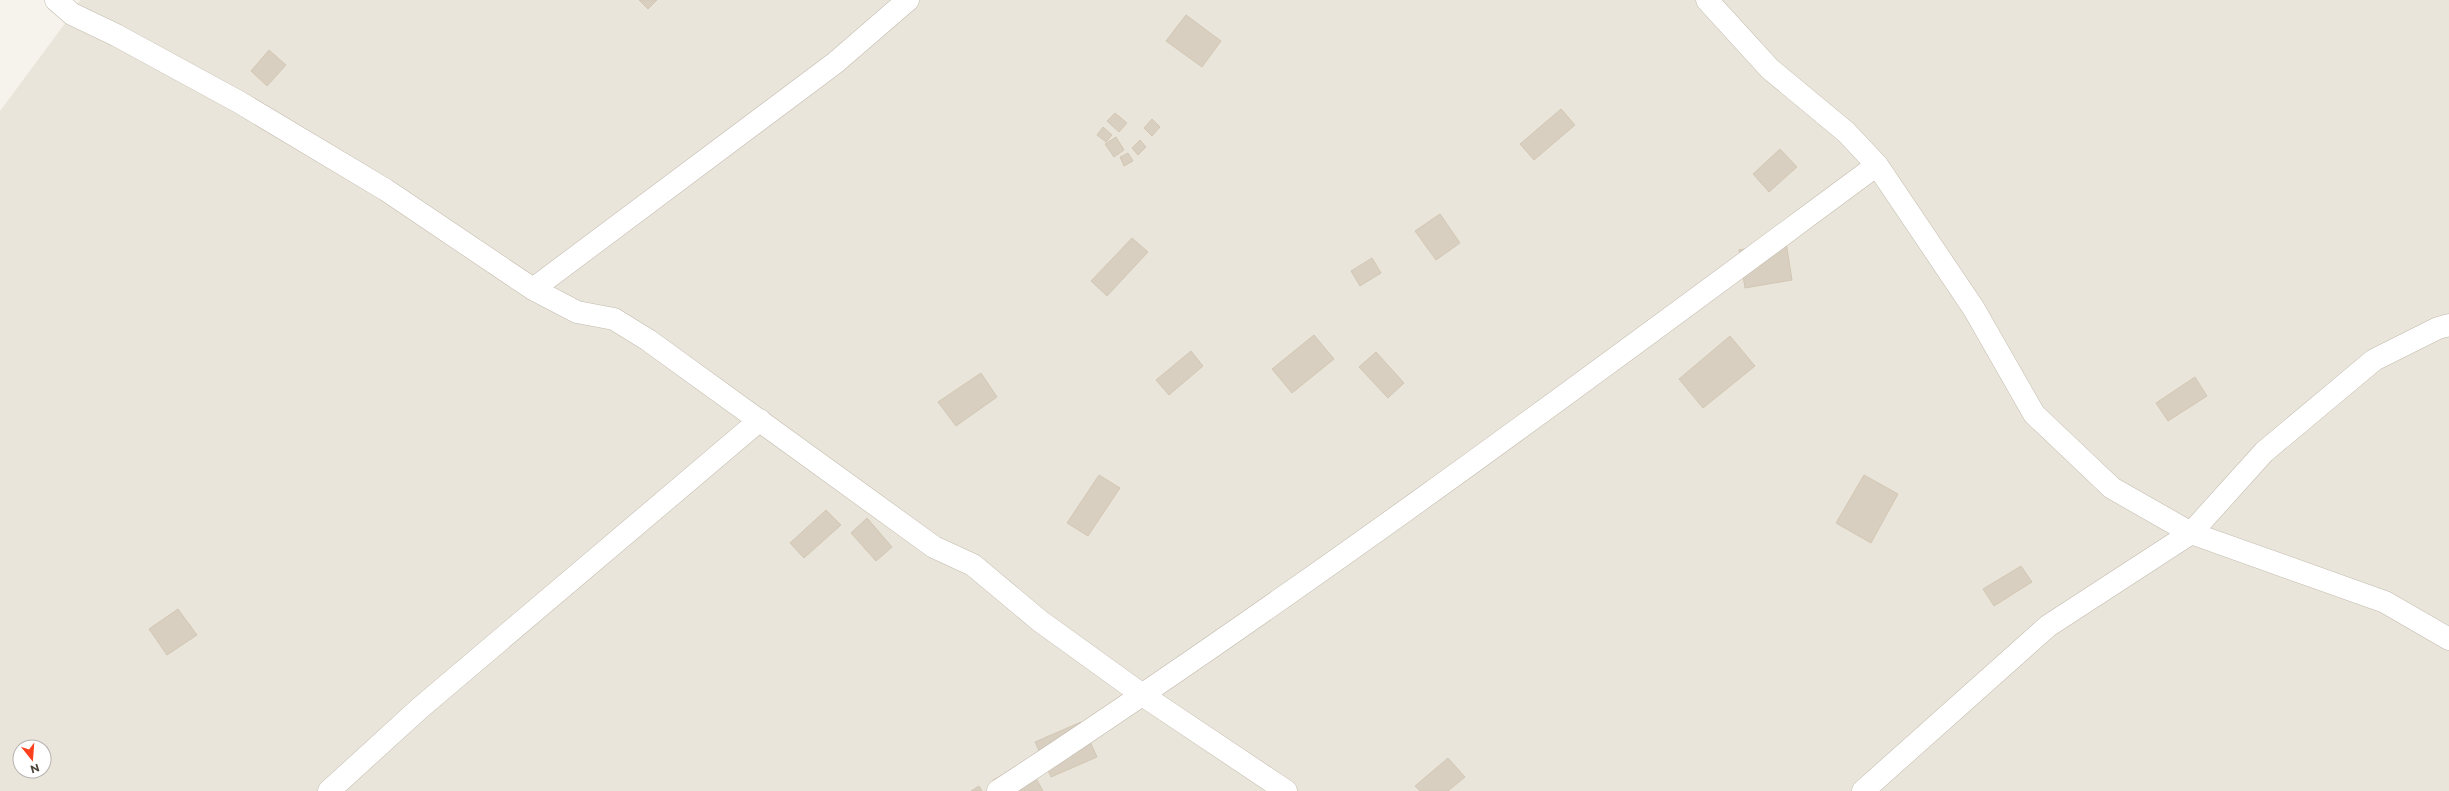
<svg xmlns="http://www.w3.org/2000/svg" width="2449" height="791" font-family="Montserrat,sans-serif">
	<rect width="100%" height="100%" fill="#f6f3ec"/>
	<path fill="#eae5da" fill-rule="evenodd" d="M80 0H2449V791H0V111L72 14ZM20 747H44V771H20Z"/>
	<path fill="#d8cfc1" stroke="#d3c7b4" d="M639 0H657L648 9Z
		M1186 15 1221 41 1202 67 1166 41Z
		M269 50 286 65 267 86 251 71Z
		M1561 109 1575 125 1534 160 1520 144Z
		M1115 113 1127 123 1119 132 1107 121Z
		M1152 119 1160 127 1152 136 1144 128Z
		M1103 127 1112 135 1106 142 1097 135Z
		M1116 137 1124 150 1114 157 1105 144Z
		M1140 140 1146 147 1138 155 1132 148Z
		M1780 149 1797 167 1769 192 1753 174Z
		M1128 153 1133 161 1124 166 1120 157Z
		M1440 214 1460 243 1436 260 1415 231Z
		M1132 238 1148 252 1107 296 1091 281Z
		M1786 242 1792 280 1745 288 1739 250Z
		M1372 258 1381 273 1360 286 1351 271Z
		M1314 335 1334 359 1292 393 1272 369Z
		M1730 336 1755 366 1703 408 1679 379Z
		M1191 351 1203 366 1169 395 1156 380Z
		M1376 352 1404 383 1388 398 1359 367Z
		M981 373 997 397 956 426 938 402Z
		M2195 377 2207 396 2168 421 2156 403Z
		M1099 475 1120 488 1088 536 1067 523Z
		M1864 475 1898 494 1871 543 1836 523Z
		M826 510 841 525 804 558 790 543Z
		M867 518 892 547 876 561 851 533Z
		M2021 566 2032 582 1994 606 1983 589Z
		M178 609 197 635 167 655 149 629Z
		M1081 722 1097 757 1051 777 1035 742Z
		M1448 758 1465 777 1448 791H1420L1415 786Z
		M1027 762 1043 791H999L993 780Z
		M979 786 982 791H971Z"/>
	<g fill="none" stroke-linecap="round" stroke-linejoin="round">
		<defs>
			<path id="street" d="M56 0 72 14 116 35 239 102 386 190 533 289 577 312 614 319 648 340 934 547 973 565 1040 621 1144 696 1286 791
				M1707 0 1770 69 1846 132 1877 165 1974 309 2034 414 2112 488 2191 533 2385 602 2449 639
				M533 289 835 63 908 0
				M329 791 420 708 760 420
				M998 791C1299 594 1588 379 1877 165
				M1863 791 2048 626 2191 533 2264 452 2374 360 2438 328 2449 325"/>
		</defs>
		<use href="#street" stroke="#c2bbae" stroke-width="23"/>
		<use href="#street" stroke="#fff" stroke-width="22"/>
	</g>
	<g transform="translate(32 759) rotate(163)"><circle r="19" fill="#ffffff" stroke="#b7b4b0"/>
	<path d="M0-3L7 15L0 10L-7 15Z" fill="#fc3f1d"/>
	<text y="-6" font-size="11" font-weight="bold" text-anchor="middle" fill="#4b4439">N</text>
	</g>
</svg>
